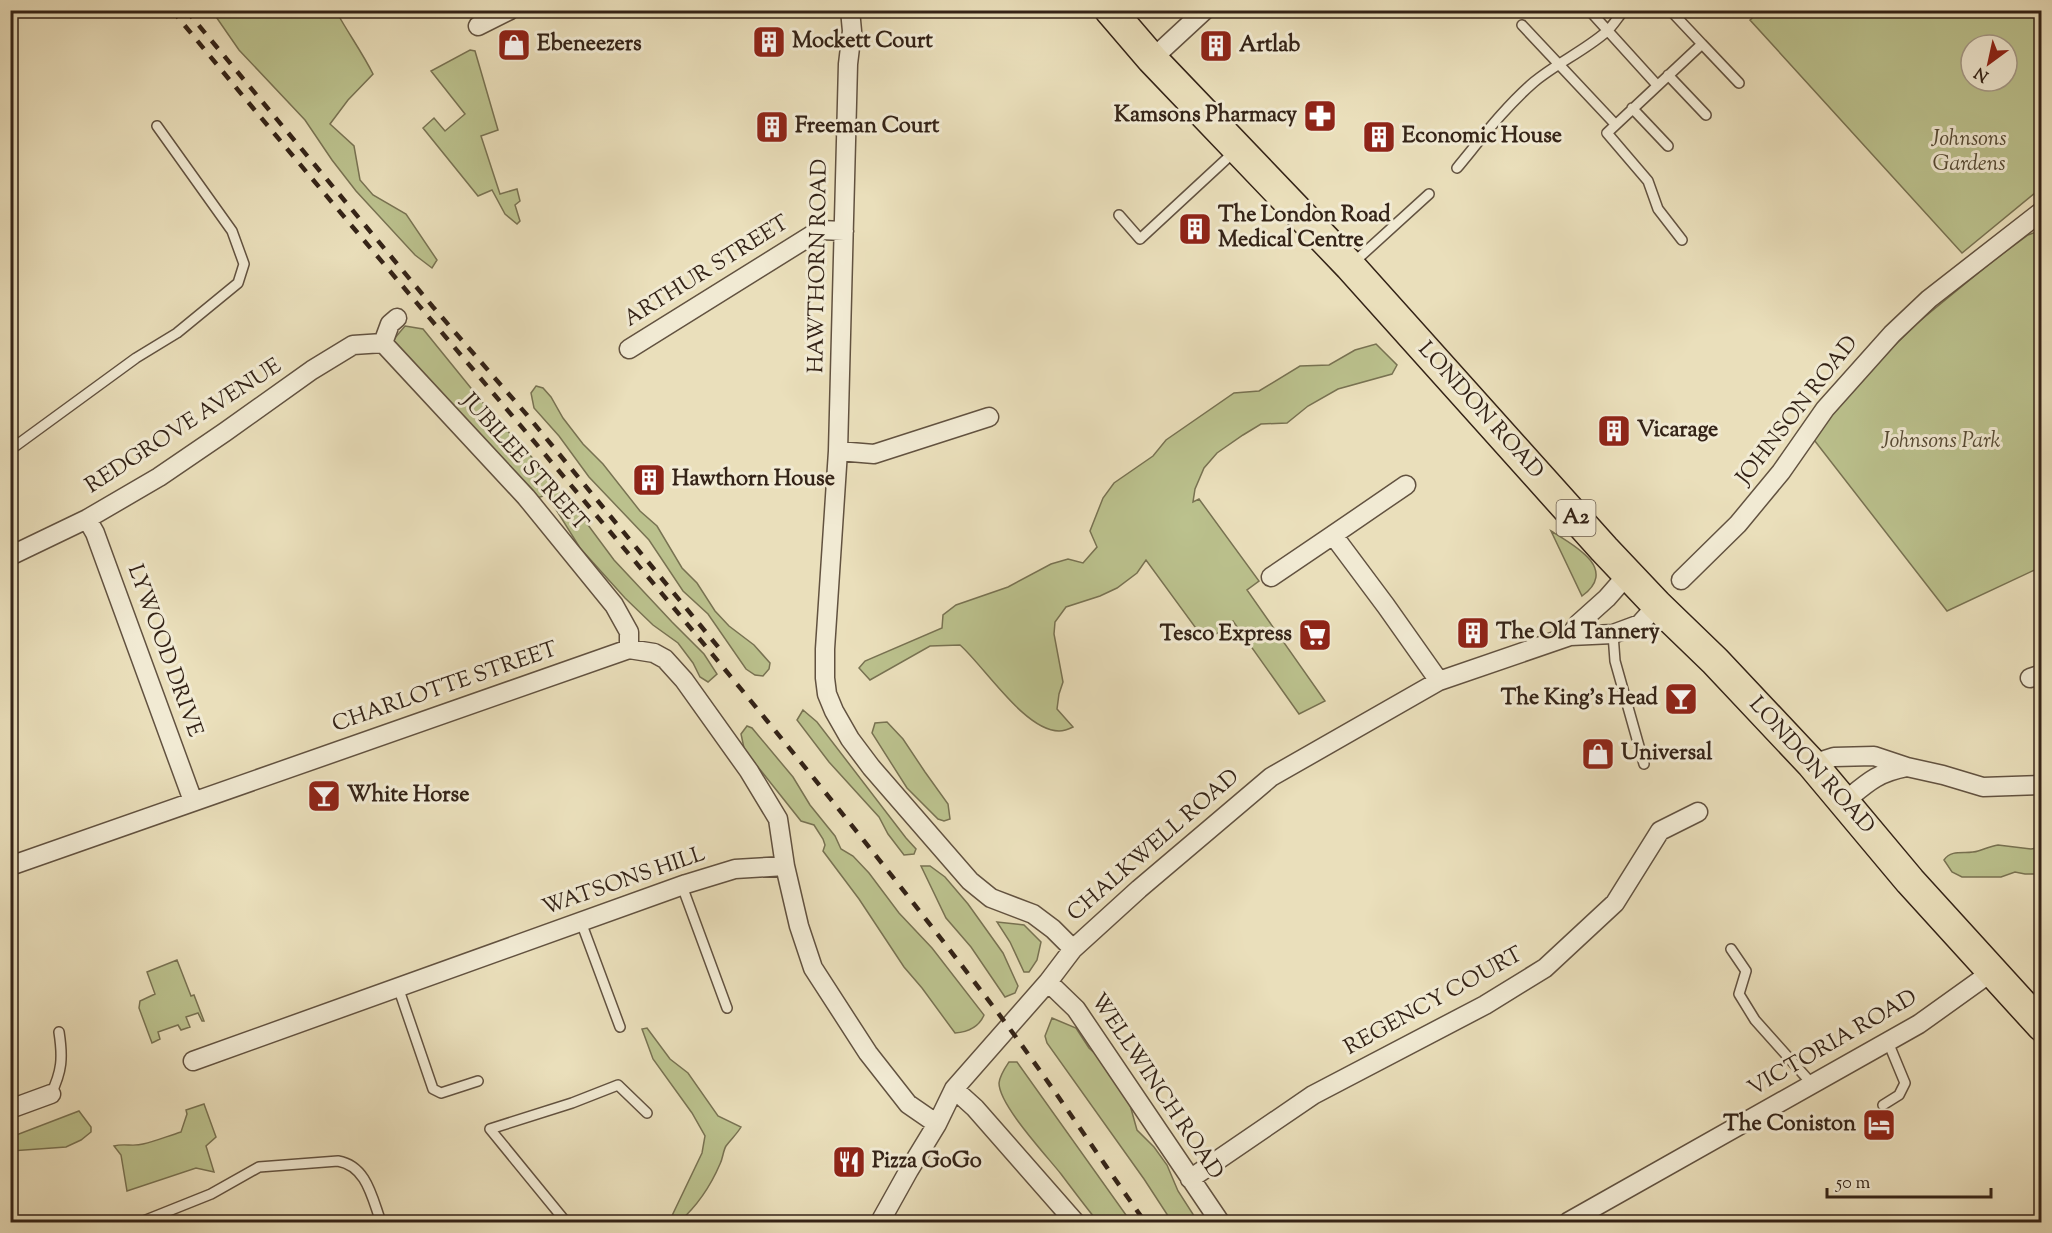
<svg xmlns="http://www.w3.org/2000/svg" width="2052" height="1233" font-family="'Sorts Mill Goudy',serif">
	<rect width="100%" height="100%" fill="#eadfbb"/>
	<filter id="stains"><feTurbulence type="fractalNoise" baseFrequency=".00333" numOctaves="4"/><feColorMatrix values="0 0 0 0 .2 0 0 0 0 .09 0 0 0 0 .02 0 0 0 .5 -.17"/></filter>
	<radialGradient id="worn" r=".72"><stop offset=".6" stop-color="#630" stop-opacity="0"/><stop offset="1" stop-color="#630" stop-opacity=".3"/></radialGradient>
	<path fill="#bbc18d" stroke="#787252" stroke-width="1.5" fill-rule="evenodd" d="M212 11H336C348 33 362 52 373 74L348 100 330 124 354 146 360 180 373 195 406 214 437 260 432 268 415 255 356 191 332 160 305 120 239 50Z
		M1761 11H2041V188L1962 253 1750 20ZM1971 45H2007V81H1971Z
		M470 50 475 51 498 130 481 136 500 194 517 189 520 201 515 205 520 221 517 224 505 214 492 190 478 196 423 128 434 118 445 131 465 114 431 71Z
		M2036 232 2041 235V567L1947 611 1811 436 1881 359 1916 324 1994 260 2028 235Z
		M405 326 423 329 492 414 562 490 614 560 672 622 704 654 717 674 708 682 700 677 693 663 678 643 653 625 625 598 580 548 547 495 522 502 383 352Z
		M1376 344 1397 365 1392 374 1338 389 1308 406 1287 423 1261 424 1243 435 1217 453 1204 468 1195 489 1193 502 1199 499 1259 581 1247 590 1325 701 1299 714 1233 621 1206 642 1146 560 1137 573 1117 588 1100 596 1066 607 1055 622 1054 634 1063 682 1059 694 1057 709 1073 727C1069 729 1064 731 1059 731 1025 731 984 666 960 645L930 646 870 680 859 668 865 661 942 628 943 615 956 605 1008 587 1051 564 1068 559 1083 563 1097 547 1090 531 1103 498 1114 483 1153 456 1166 440 1234 393 1259 391 1300 366 1329 365 1355 350Z
		M536 386 543 388 551 397 563 418 583 444 603 464 640 511 657 526 682 568 697 583 715 611 729 626 754 645 770 663 769 669 763 676 755 675 746 669 708 614 683 591 649 540 589 477 559 436 534 408 531 393Z
		M1551 531C1574 545 1619 569 1582 596Z
		M803 710 817 722 906 838 916 849 914 854 904 855 888 834 879 817 829 762 797 720Z
		M887 722 903 739 925 772 948 804 950 819 944 821 938 819 907 788 872 733 875 723Z
		M747 726 752 728 793 777 810 805 835 836 841 849 853 856 869 873 899 913 932 948 984 1015C979 1027 968 1032 955 1033L922 988 904 967 859 899 823 851 825 845 823 839 814 825 801 821 750 757 744 748 741 734Z
		M1998 845 2031 849 2041 847V874H2025L2015 872 2001 877H1962L1952 872 1944 860C1952 848 1967 855 1978 851 1985 849 1991 846 1998 845Z
		M921 866H930L945 877 968 904 1003 953 1018 986 1015 993 1005 997 971 947 946 918Z
		M997 922 1024 925 1041 942 1037 960 1029 972H1024L1010 942Z
		M177 960 191 996 194 995 204 1021H202L198 1013 186 1017 190 1027 181 1030 178 1025 158 1032 160 1039 152 1043 139 1008 140 1001 155 994 147 972Z
		M1052 1018 1076 1028 1089 1048 1100 1058 1130 1105 1137 1130 1154 1147 1167 1165 1178 1191 1198 1222H1172L1144 1179 1047 1043 1045 1036Z
		M647 1028 670 1059 688 1073 718 1116 741 1127C737 1134 731 1139 726 1146 723 1151 723 1158 720 1164 711 1185 696 1207 679 1222H669L702 1153 705 1136 692 1113 653 1059 642 1029Z
		M1009 1062H1017L1131 1222H1098C1085 1206 1073 1190 1061 1174 1046 1155 999 1105 999 1083 1000 1075 1005 1068 1009 1062Z
		M204 1104 216 1137 206 1146 214 1172 196 1168 127 1191 121 1155 114 1146C124 1143 133 1147 143 1144 156 1141 168 1136 181 1132L187 1114 186 1110Z
		M79 1111 91 1127V1132L81 1140 66 1147 11 1151V1137Z"/>
	<g fill="none" stroke-linecap="round" stroke-linejoin="round">
		<defs>
			<path id="service" d="M1589 10 1657 85
				M1670 10 1702 44 1607 133 1648 181 1658 209 1682 240
				M1522 25 1615 124
				M1702 44 1739 83
				M1668 75 1706 115
				M1632 108 1668 146
				M1457 168C1481 139 1505 107 1534 82 1557 63 1584 51 1606 32 1613 26 1618 17 1624 10
				M1119 215 1140 239 1234 152
				M1352 264 1429 194
				M10 450 136 358 177 333 238 283 244 264 232 231 157 126
				M1613 634 1615 661 1644 764
				M682 886 727 1008
				M581 922 620 1027
				M1731 949 1746 971 1739 994 1755 1020 1813 1085
				M398 987 433 1089 441 1093 478 1081
				M51 1094C62 1071 63 1058 59 1032
				M1883 1105 1899 1095 1905 1083 1888 1042
				M141 1222 211 1194 259 1167 338 1161C367 1166 372 1198 381 1222
				M566 1222 490 1129 572 1103 618 1085 647 1113"/>
			<path id="minor" d="M850 10 852 31 848 64 838 451 825 649V678L827 694 834 711 850 739 871 767 970 881 991 898 1033 914 1053 929 1073 949
				M478 26 510 10
				M1152 59 1205 10
				M397 318 390 324 383 343 526 497 614 605 629 632V649
				M629 349 820 230 844 231
				M838 451 874 454 989 417
				M1406 485 1333 535 1386 606 1439 681
				M87 519 95 533 193 801
				M10 556 87 519 159 477 225 432 312 370 353 345 383 343
				M1271 577 1333 535
				M1681 580 1738 524 1781 472 1825 409 1892 334 1929 299 2042 211
				M1570 636 1578 624 1607 598 1628 574
				M2030 678 2042 674
				M1812 764 1834 757 1874 756 1907 767 1943 775 1983 787 2042 785
				M1844 802C1867 783 1876 773 1907 767
				M10 866 629 649 654 653 665 659 684 680 749 771 778 819 785 866 799 926 813 968 868 1053 908 1104 937 1124
				M1048 982 1076 1009 1220 1222
				M193 1061 686 884 735 869 785 866
				M954 1089 975 1108 1075 1222
				M10 1109 51 1094
				M1190 1179 1313 1095 1485 1005 1545 968 1615 903 1660 831 1698 812
				M880 1222 909 1170 937 1124 954 1089 1048 982 1073 949 1139 889 1271 777 1439 681 1570 636 1613 634 1640 624 1657 605
				M1568 1222 1919 1024 1993 971"/>
			<path id="primary" d="M1110 10 1152 59 1350 266 1604 549 1657 605 1715 661 1812 764 1910 881 2042 1026"/>
		</defs>
		<use href="#service" stroke="#625240" stroke-width="12"/>
		<use href="#minor" stroke="#625240" stroke-width="21"/>
		<use href="#primary" stroke="#342317" stroke-width="33"/>
		<use href="#service" stroke="#f1ead3" stroke-width="9"/>
		<use href="#minor" stroke="#f1ead3" stroke-width="18"/>
		<use href="#primary" stroke="#eadfbb" stroke-width="30"/>
		<path stroke="#342317" stroke-width="4.5" stroke-dasharray="10 10" stroke-linecap="butt" d="M172 10C445 343 732 663 992 1005 1046 1076 1094 1150 1145 1222
			M186 10 433 307 527 415 719 648"/>
	</g>
	<defs>
		<symbol id="building-square" viewBox="-11 -11 22 22"><rect x="-9" y="-9" width="18" height="18" rx="4" fill="#8f2418" stroke="#f1ead3"/><path d="M-4-6H4V6H1V3H-1V6H-4ZM-2.5-4.3h1.7v1.8h-1.7ZM.8-4.3h1.7v1.8H.8ZM-2.5-1h1.7V.8h-1.7ZM.8-1h1.7V.8H.8Z" fill="#fff"/></symbol>
		<symbol id="shop-square" viewBox="-11 -11 22 22"><rect x="-9" y="-9" width="18" height="18" rx="4" fill="#8f2418" stroke="#f1ead3"/><path d="M-5-2.5h2.3a2.7 3.5 0 0 1 5.4 0H5L5.5 6h-11ZM-1.5-2.5h3a1.5 2.3 0 0 0-3 0Z" fill="#fff"/></symbol>
		<symbol id="pharmacy-square" viewBox="-11 -11 22 22"><rect x="-9" y="-9" width="18" height="18" rx="4" fill="#8f2418" stroke="#f1ead3"/><path d="M-2-6h4v4h4v4h-4v4h-4v-4h-4v-4h4Z" fill="#fff"/></symbol>
		<symbol id="supermarket-square" viewBox="-11 -11 22 22"><rect x="-9" y="-9" width="18" height="18" rx="4" fill="#8f2418" stroke="#f1ead3"/><path d="M-6-5.5h2.5l.6 2H6L4.5 2H-2.5L-4.4-4H-6ZM-1.5 3.2a1.3 1.3 0 1 0 .1 0ZM3 3.2a1.3 1.3 0 1 0 .1 0Z" fill="#fff"/></symbol>
		<symbol id="bar-square" viewBox="-11 -11 22 22"><rect x="-9" y="-9" width="18" height="18" rx="4" fill="#8f2418" stroke="#f1ead3"/><path d="M-6-5H6L.8 .8V4.5H3.5V6h-7V4.5H-.8V.8Z" fill="#fff"/></symbol>
		<symbol id="hotel-square" viewBox="-11 -11 22 22"><rect x="-9" y="-9" width="18" height="18" rx="4" fill="#8f2418" stroke="#f1ead3"/><path d="M-6-4.5h1.5V1H6V5H4.5V3h-9V5H-6ZM-4 0a1.8 1.8 0 1 1 3.6 0ZM.5 0V-2.5h3Q6-2.5 6 0Z" fill="#fff"/></symbol>
		<symbol id="restaurant-square" viewBox="-11 -11 22 22"><rect x="-9" y="-9" width="18" height="18" rx="4" fill="#8f2418" stroke="#f1ead3"/><path d="M-5-6h1v4h1v-4h1v4h1v-4h1v5L-1.5 .5V6h-2V.5L-5-1ZM5-6V6H3V1.5H1.5Q1.5-4 5-6Z" fill="#fff"/></symbol>
	</defs>
	<g fill-rule="evenodd">
		<use href="#building-square" x="750" y="23" width="38" height="38"/>
		<use href="#shop-square" x="495" y="26" width="38" height="38"/>
		<use href="#building-square" x="1197" y="27" width="38" height="38"/>
		<use href="#pharmacy-square" x="1301" y="97" width="38" height="38"/>
		<use href="#building-square" x="753" y="108" width="38" height="38"/>
		<use href="#building-square" x="1360" y="118" width="38" height="38"/>
		<use href="#building-square" x="1176" y="210" width="38" height="38"/>
		<use href="#building-square" x="1595" y="412" width="38" height="38"/>
		<use href="#building-square" x="630" y="461" width="38" height="38"/>
		<use href="#building-square" x="1454" y="614" width="38" height="38"/>
		<use href="#supermarket-square" x="1296" y="616" width="38" height="38"/>
		<use href="#bar-square" x="1662" y="680" width="38" height="38"/>
		<use href="#shop-square" x="1579" y="735" width="38" height="38"/>
		<use href="#bar-square" x="305" y="777" width="38" height="38"/>
		<use href="#hotel-square" x="1860" y="1106" width="38" height="38"/>
		<use href="#restaurant-square" x="830" y="1143" width="38" height="38"/>
	</g>
	<g text-anchor="middle" dominant-baseline="central" stroke-width="6" stroke-linejoin="round" paint-order="stroke">
		<rect fill="#f1ead3" stroke="#6d5f4f" stroke-width="1.5" x="1556.5" y="500" width="39" height="36" rx="4.5"/>
		<g font-size="21" font-weight="bold" fill="#342317">
			<text x="1576" y="518">A2</text>
		</g>
		<g font-size="22" font-weight="bold" fill="#342317" stroke="#f1ead3" text-anchor="start">
			<text x="792" y="42">Mockett Court</text>
			<text x="537" y="45">Ebeneezers</text>
			<text x="1239" y="46">Artlab</text>
			<text x="1297" y="116" text-anchor="end">Kamsons Pharmacy</text>
			<text x="795" y="127">Freeman Court</text>
			<text x="1402" y="137">Economic House</text>
			<text x="1218" y="216">The London Road<tspan x="1218" dy="25">Medical Centre</tspan></text>
			<text x="1637" y="431">Vicarage</text>
			<text x="672" y="480">Hawthorn House</text>
			<text x="1496" y="633">The Old Tannery</text>
			<text x="1292" y="635" text-anchor="end">Tesco Express</text>
			<text x="1658" y="699" text-anchor="end">The King's Head</text>
			<text x="1621" y="754">Universal</text>
			<text x="347" y="796">White Horse</text>
			<text x="1856" y="1125" text-anchor="end">The Coniston</text>
			<text x="872" y="1162">Pizza GoGo</text>
		</g>
		<g font-size="22" font-style="italic" fill="#564a34" stroke="#f1ead3">
			<text x="1969" y="140">Johnsons<tspan x="1969" dy="25">Gardens</tspan></text>
			<text x="1941" y="442">Johnsons Park</text>
		</g>
		<g font-size="22" fill="#342317" stroke="#f1ead3">
			<text transform="translate(819 266) rotate(-89)">HAWTHORN ROAD</text>
			<text transform="translate(707 272) rotate(-32)">ARTHUR STREET</text>
			<text transform="translate(1480 411) rotate(48)">LONDON ROAD</text>
			<text transform="translate(1798 411) rotate(-52)">JOHNSON ROAD</text>
			<text transform="translate(184 427) rotate(-33)">REDGROVE AVENUE</text>
			<text transform="translate(524 463) rotate(48)">JUBILEE STREET</text>
			<text transform="translate(164 651) rotate(70)">LYWOOD DRIVE</text>
			<text transform="translate(445 688) rotate(-19)">CHARLOTTE STREET</text>
			<text transform="translate(1811 766) rotate(48)">LONDON ROAD</text>
			<text transform="translate(1154 846) rotate(-41)">CHALKWELL ROAD</text>
			<text transform="translate(624 882) rotate(-19)">WATSONS HILL</text>
			<text transform="translate(1434 1002) rotate(-29)">REGENCY COURT</text>
			<text transform="translate(1833 1044) rotate(-30)">VICTORIA ROAD</text>
			<text transform="translate(1156 1087) rotate(56)">WELLWINCH ROAD</text>
		</g>
	</g>
	<rect width="2052" height="1233" fill="none" stroke="#eadfbb" stroke-width="36"/>
	<rect x="12" y="12" width="2028" height="1209" fill="none" stroke="#342317" stroke-width="3"/>
	<rect x="18" y="18" width="2016" height="1197" fill="none" stroke="#342317" stroke-width="1.5"/>
	<g transform="translate(1989 63) rotate(213)"><circle r="28" fill="#f1ead3" stroke="#a59a88" stroke-width="1.5"/>
	<path d="M0-4.5L10 22L0 15L-10 22Z" fill="#8f2418"/>
	<text y="-9" font-size="16" font-weight="bold" text-anchor="middle" fill="#342317">N</text>
	</g>
	<path d="M1827 1188v9h164v-9" fill="none" stroke="#342317" stroke-width="3"/>
	<text x="1836" y="1188" font-size="18" fill="#342317" stroke="#f1ead3" stroke-width="4.5" paint-order="stroke">50 m</text>
	<rect width="100%" height="100%" filter="url(#stains)"/>
	<rect width="100%" height="100%" fill="url(#worn)"/>
</svg>
